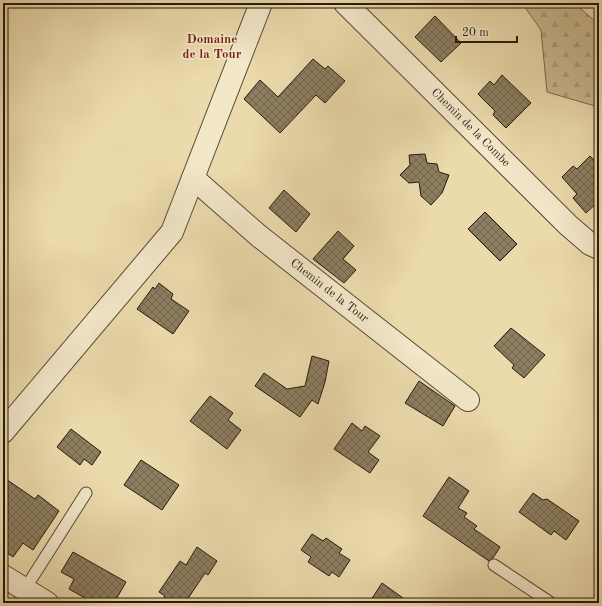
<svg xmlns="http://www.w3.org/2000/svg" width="602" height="606" font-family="'Old Standard TT',serif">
	<defs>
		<pattern id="forest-firs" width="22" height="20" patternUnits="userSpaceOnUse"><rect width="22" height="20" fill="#cab991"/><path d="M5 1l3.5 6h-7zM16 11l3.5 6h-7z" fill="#ad9e7c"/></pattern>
		<pattern id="building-cross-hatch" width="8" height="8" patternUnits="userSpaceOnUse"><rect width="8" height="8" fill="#8c7e60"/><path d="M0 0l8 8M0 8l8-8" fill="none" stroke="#72664e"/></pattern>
	</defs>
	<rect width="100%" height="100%" fill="#ebdaac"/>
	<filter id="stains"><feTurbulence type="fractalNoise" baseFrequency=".005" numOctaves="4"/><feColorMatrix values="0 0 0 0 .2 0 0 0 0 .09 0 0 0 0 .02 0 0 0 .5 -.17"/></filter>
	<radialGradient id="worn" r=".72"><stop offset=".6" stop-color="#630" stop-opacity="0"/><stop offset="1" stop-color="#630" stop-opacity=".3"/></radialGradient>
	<path fill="url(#forest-firs)" stroke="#786a4f" d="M522 3H574L596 22 599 20V103L595 106 547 92 541 30Z"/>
	<path fill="url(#building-cross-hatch)" stroke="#261a0d" d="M435 16 461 43 441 62 415 37Z
		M313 59 325 69 328 66 345 81 325 103 316 95 280 133 244 99 260 80 278 97Z
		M502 75 531 103 506 128 493 115 495 111 478 94 490 81 494 85Z
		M425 154 427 163 437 164 439 172 449 175 442 193 431 205 421 196 419 182 409 183 400 175 410 165 409 155Z
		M590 156 599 165V201L586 213 573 198 577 194 562 177 573 166 577 169Z
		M284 190 310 214 296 232 269 208Z
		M485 212 517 244 500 261 468 229Z
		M338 231 354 246 343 259 356 270 344 283 313 259Z
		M159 283 173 294 171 299 189 311 173 334 137 309 153 287 155 289Z
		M511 328 545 355 524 378 512 368 514 365 494 346Z
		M312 356 329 361 325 382 318 404 312 400 300 417 255 386 264 373 287 389 305 386Z
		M419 381 455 406 443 426 405 403Z
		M210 396 233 413 228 420 241 430 227 449 190 421Z
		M352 423 362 431 365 426 380 436 368 452 379 460 370 473 334 449Z
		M71 429 101 452 92 465 84 459 80 465 57 447Z
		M141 460 179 485 162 510 124 485Z
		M3 477 35 499 38 495 59 511 33 550 23 543 13 557 3 550Z
		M449 477 469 491 458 508 467 513 464 517 477 526 474 529 500 547 493 558 489 561 423 516Z
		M533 493 543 500 547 499 579 521 566 540 554 531 551 535 519 512Z
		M312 534 323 541 326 538 342 549 339 553 350 560 339 577 332 572 329 576 308 562 311 557 301 550Z
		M197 547 217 561 208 575 205 573 185 603H160L165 596 159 592 180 561 186 565Z
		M73 552 126 582 114 603H94L69 589 74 579 61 572Z
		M382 583 410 603H369Z"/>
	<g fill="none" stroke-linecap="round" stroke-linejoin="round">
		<defs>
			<path id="service" d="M494 565 551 603
				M25 589 86 493"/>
			<g id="minor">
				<path id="s1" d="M345 3 568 225 590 244 599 248"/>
				<path id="s2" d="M193 178 259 236 468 400"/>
				<path d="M3 432 172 232 261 3"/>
				<path d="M3 576 47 603"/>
			</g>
		</defs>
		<use href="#service" stroke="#574a35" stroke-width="13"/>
		<use href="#minor" stroke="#574a35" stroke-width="24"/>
		<use href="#service" stroke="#f2e7c9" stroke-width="11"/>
		<use href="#minor" stroke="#f2e7c9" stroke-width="22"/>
	</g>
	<g text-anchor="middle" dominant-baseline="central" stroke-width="3.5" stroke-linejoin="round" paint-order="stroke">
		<g font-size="12" fill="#261a0d" stroke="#f2e7c9">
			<text stroke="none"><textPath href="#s1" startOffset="177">Chemin de la Combe</textPath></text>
			<text stroke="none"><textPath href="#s2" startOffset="177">Chemin de la Tour</textPath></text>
		</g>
		<g font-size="13" font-weight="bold" fill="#7a1f14" stroke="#f2e7c9">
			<text x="212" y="39">Domaine<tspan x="212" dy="15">de la Tour</tspan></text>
		</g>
	</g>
	<rect width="602" height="606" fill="none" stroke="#ebdaac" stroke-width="16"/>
	<rect x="4" y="4" width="594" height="598" fill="none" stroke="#261a0d" stroke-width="2"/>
	<rect x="8" y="8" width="586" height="590" fill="none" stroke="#261a0d"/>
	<path d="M456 36v6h61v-6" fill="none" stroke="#261a0d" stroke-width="2"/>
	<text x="462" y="36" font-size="12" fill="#261a0d" stroke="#f2e7c9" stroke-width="3" paint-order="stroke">20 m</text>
	<rect width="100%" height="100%" filter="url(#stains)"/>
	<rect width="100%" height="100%" fill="url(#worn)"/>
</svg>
